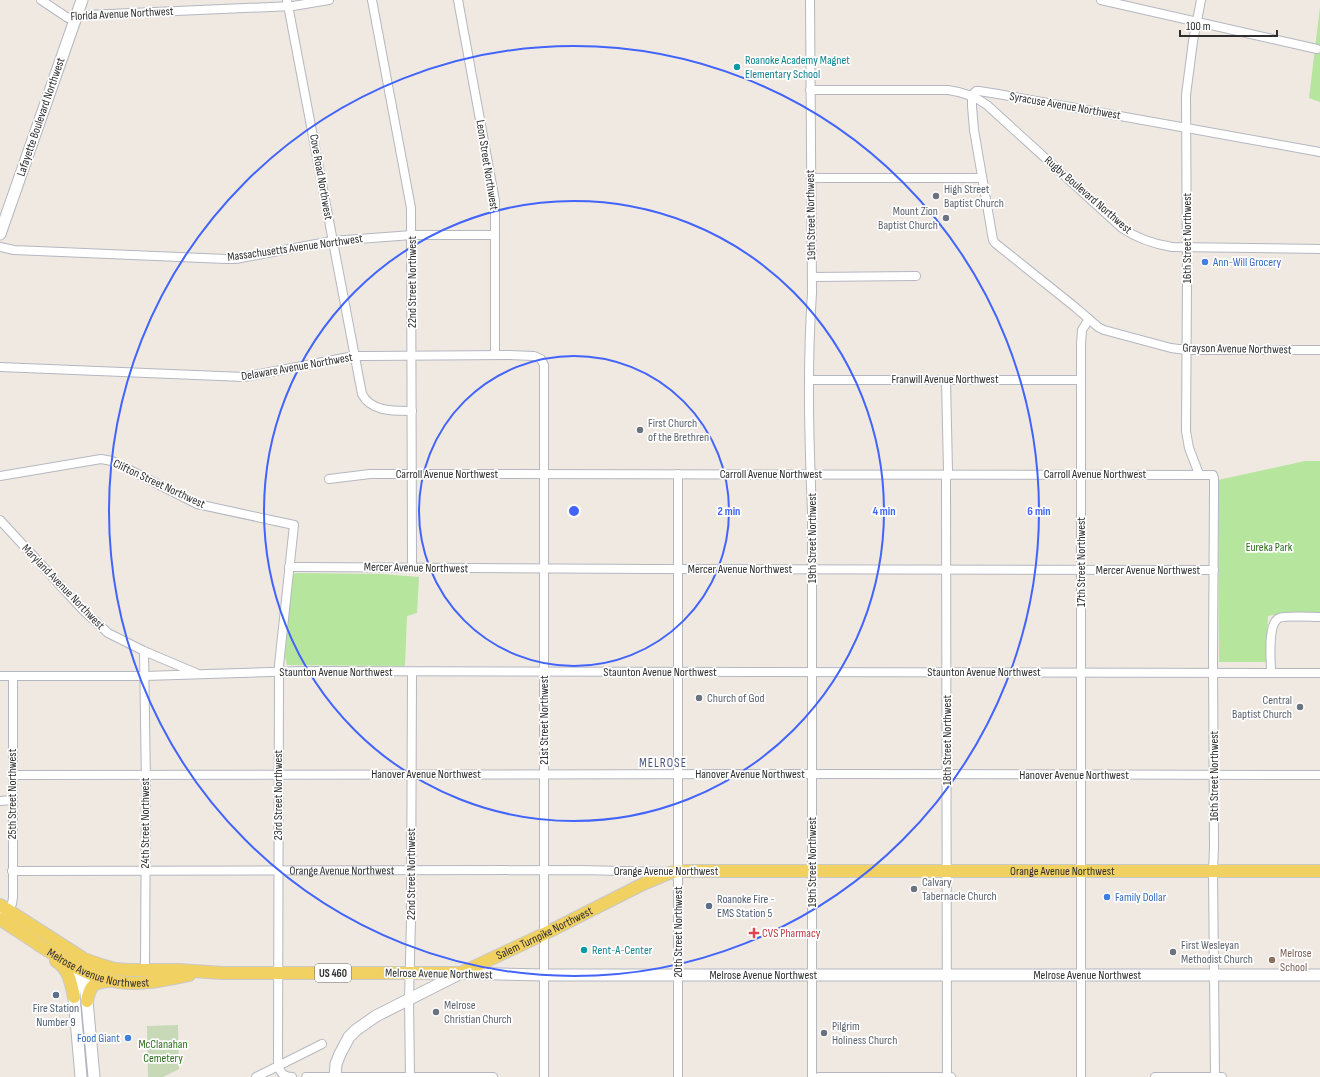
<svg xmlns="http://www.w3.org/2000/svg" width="1320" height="1077" font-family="'Sofia Sans Condensed',sans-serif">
	<rect width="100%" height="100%" fill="#efe9e1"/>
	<path fill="#b6e59e" d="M1320 7V102L1309 98Z
		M1305 461H1320V614H1279L1268 616 1266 662H1219L1218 480Z
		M295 573 382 574 419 577 417 613 407 616 405 666 287 665 285 657 291 579Z"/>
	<path fill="#c8d9b8" d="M178 1025 179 1069 163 1077H148L147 1026Z"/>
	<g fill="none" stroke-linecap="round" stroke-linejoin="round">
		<defs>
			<g id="street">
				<path d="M41 0 68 18 86 15 293 6 329 0"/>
				<path d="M287 0 362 394C371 412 394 411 412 411"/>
				<path d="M372 0 411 208 412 568"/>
				<path d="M458 0 495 201V355"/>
				<path d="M810 0 812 293C807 366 809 439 812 512V1077"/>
				<path d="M1101 0 1317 49"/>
				<path d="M810 90H948C963 92 975 96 987 105L1122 228C1138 239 1153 244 1172 247L1320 249"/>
				<path d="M972 95V106L974 130 993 240 995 243 1075 307 1098 327 1104 330 1171 348 1186 350H1320"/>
				<path d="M972 95 976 91H979L998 94 1320 152"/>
				<path d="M811 178H982"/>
				<path d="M0 247 14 250 226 259H236L332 241 412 235H495"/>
				<path d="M812 277 916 276"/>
				<path d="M0 367 244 377 354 356H365L509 355 534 356 541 359 544 365V1077"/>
				<path d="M809 380H1080"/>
				<path d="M946 380 948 471 946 480 947 1077"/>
				<path d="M1199 474 1189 448 1186 431 1187 283 1186 95 1193 41 1201 0"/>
				<path d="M0 476 101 459 112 461 197 504 294 525 279 665 278 1065C280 1073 284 1077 292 1077"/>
				<path d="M329 479 370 474H411L1213 475 1214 478V493L1213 654 1214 847 1213 871 1215 1077"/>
				<path d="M0 520 83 610 108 633 144 651 196 673"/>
				<path d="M289 567H301L652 569 1214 570"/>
				<path d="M144 651 146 786 145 970"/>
				<path d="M1271 672C1271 660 1267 624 1279 618 1285 615 1312 617 1320 617"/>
				<path d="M0 676H145L302 671 1320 673"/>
				<path d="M12 775 863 774 1320 775"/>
				<path d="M0 801 12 800"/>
				<path id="s1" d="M12 871 580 870 667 872"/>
				<path d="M4 912 12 904 13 897V676"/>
				<path d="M256 1077 322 1044"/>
				<path d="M306 1077H493"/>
				<path d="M410 1077 409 999 411 920 412 672"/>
				<path d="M678 1077V474"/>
				<path d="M819 1077H881"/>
				<path d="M884 1077H951"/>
				<path d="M1081 1077V344L1082 330 1089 319"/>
				<path d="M1155 1077H1222"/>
			</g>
			<g id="secondary">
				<path d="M0 234 82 0"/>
				<path d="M81 1077 74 997 76 978 83 971 87 1001 94 1077"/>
				<path id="s2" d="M335 1077 336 1064 340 1054 349 1037 356 1030 376 1016 461 973 544 975H1320"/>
			</g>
			<g id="primary">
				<path id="s3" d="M0 905 84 959 101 965 115 969 129 970H178L223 973H461L544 934 643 884 669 873 678 871H1320"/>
				<path id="s4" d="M0 919C13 928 26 936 39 945 64 961 88 977 119 982 142 985 167 980 189 975"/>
				<path d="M56 961C69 969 71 983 74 997"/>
				<path d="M87 1001C90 986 93 982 109 981"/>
			</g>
		</defs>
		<use href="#street" stroke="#b4b7c1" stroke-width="10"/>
		<use href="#secondary" stroke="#b4b7c1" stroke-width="13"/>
		<use href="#primary" stroke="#c9c9c9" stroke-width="14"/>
		<use href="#street" stroke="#fff" stroke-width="8"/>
		<use href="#secondary" stroke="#fff" stroke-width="11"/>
		<use href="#primary" stroke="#f2d163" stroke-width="12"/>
	</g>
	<g fill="none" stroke="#4264fb" stroke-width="2">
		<circle cx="574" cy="511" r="155"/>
		<circle cx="574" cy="511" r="310"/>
		<circle cx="574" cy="511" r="465"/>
	</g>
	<g fill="#0f9aa8" stroke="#fff" stroke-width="1.5">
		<circle cx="737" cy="67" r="4"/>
		<circle cx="584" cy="950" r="4"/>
	</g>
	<g fill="#6b7280" stroke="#fff" stroke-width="1.5">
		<circle cx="936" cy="196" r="4"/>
		<circle cx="946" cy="218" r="4"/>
		<circle cx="640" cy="430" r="4"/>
		<circle cx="699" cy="698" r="4"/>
		<circle cx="1300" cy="707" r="4"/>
		<circle cx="914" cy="889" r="4"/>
		<circle cx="1173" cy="952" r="4"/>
		<circle cx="436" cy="1012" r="4"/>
		<circle cx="824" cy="1033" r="4"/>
	</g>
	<g fill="#3f7fe0" stroke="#fff" stroke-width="1.5">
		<circle cx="1205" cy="262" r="4"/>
		<circle cx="1107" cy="897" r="4"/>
		<circle cx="128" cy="1038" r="4"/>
	</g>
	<g fill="#5c6f8a" stroke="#fff" stroke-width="1.5">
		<circle cx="709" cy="906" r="4"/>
		<circle cx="56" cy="995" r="4"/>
	</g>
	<path fill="#e0444e" stroke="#fff" stroke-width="1.5" d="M752 927h4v4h4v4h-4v4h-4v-4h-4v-4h4z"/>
	<circle fill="#8d6e63" stroke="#fff" stroke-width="1.5" cx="1272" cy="960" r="4"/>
	<g text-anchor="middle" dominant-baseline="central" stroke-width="3.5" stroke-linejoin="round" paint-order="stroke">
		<rect fill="#fff" stroke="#6d6d6d" stroke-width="1" x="315" y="964" width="36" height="18" rx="3"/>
		<g font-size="11" font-weight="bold" fill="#2e2e2e">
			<text x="333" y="973">US 460</text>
		</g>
		<g font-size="12" fill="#2e2e2e" stroke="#fff">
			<text transform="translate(122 14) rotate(-3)">Florida Avenue Northwest</text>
			<text transform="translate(1065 106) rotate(10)">Syracuse Avenue Northwest</text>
			<text transform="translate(41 117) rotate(-71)">Lafayette Boulevard Northwest</text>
			<text transform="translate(487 165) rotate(81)">Leon Street Northwest</text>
			<text transform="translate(321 177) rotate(80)">Cove Road Northwest</text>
			<text transform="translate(1088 195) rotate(41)">Rugby Boulevard Northwest</text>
			<text transform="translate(811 215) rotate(-91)">19th Street Northwest</text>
			<text transform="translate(1187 238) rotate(-90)">16th Street Northwest</text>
			<text transform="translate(295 248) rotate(-8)">Massachusetts Avenue Northwest</text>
			<text transform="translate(412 282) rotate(-90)">22nd Street Northwest</text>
			<text transform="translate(1237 349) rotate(1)">Grayson Avenue Northwest</text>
			<text transform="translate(297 367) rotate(-10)">Delaware Avenue Northwest</text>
			<text x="945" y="379">Franwill Avenue Northwest</text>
			<text x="447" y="474">Carroll Avenue Northwest</text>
			<text x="771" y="474">Carroll Avenue Northwest</text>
			<text x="1095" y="474">Carroll Avenue Northwest</text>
			<text transform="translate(159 484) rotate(25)">Clifton Street Northwest</text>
			<text transform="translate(812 538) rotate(-90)">19th Street Northwest</text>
			<text transform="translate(1081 562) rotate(-90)">17th Street Northwest</text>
			<text transform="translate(416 568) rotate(1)">Mercer Avenue Northwest</text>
			<text x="740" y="569">Mercer Avenue Northwest</text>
			<text x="1148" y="570">Mercer Avenue Northwest</text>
			<text transform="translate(63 587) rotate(46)">Maryland Avenue Northwest</text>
			<text x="336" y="672">Staunton Avenue Northwest</text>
			<text x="660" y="672">Staunton Avenue Northwest</text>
			<text x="984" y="672">Staunton Avenue Northwest</text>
			<text transform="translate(544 720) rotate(-90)">21st Street Northwest</text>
			<text transform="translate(947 740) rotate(-90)">18th Street Northwest</text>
			<text x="426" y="774">Hanover Avenue Northwest</text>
			<text x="750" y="774">Hanover Avenue Northwest</text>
			<text x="1074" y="775">Hanover Avenue Northwest</text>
			<text transform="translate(1214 776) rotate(-90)">16th Street Northwest</text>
			<text transform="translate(12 794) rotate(-90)">25th Street Northwest</text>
			<text transform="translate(278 795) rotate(-90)">23rd Street Northwest</text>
			<text transform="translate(145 823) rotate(-90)">24th Street Northwest</text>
			<text transform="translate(812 862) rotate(-90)">19th Street Northwest</text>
			<text stroke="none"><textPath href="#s1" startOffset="330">Orange Avenue Northwest</textPath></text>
			<text x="666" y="871">Orange Avenue Northwest</text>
			<text stroke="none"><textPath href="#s3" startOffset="1103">Orange Avenue Northwest</textPath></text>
			<text transform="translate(411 874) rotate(-90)">22nd Street Northwest</text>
			<text transform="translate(678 932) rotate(-90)">20th Street Northwest</text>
			<text stroke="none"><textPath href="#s3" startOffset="571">Salem Turnpike Northwest</textPath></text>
			<text stroke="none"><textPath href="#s4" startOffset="112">Melrose Avenue Northwest</textPath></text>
			<text transform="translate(439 974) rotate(1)">Melrose Avenue Northwest</text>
			<text stroke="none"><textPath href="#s2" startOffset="475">Melrose Avenue Northwest</textPath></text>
			<text stroke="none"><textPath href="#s2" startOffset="799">Melrose Avenue Northwest</textPath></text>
		</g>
		<g font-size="12" fill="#0d838f" stroke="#fff" text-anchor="start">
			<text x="745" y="60">Roanoke Academy Magnet<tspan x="745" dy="14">Elementary School</tspan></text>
			<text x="592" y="950">Rent-A-Center</text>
		</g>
		<g font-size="12" fill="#5b616d" stroke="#fff" text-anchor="start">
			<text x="944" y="189">High Street<tspan x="944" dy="14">Baptist Church</tspan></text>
			<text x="938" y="211" text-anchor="end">Mount Zion<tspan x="938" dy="14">Baptist Church</tspan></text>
			<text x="648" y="423">First Church<tspan x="648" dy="14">of the Brethren</tspan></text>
			<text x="707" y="698">Church of God</text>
			<text x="1292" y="700" text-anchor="end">Central<tspan x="1292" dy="14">Baptist Church</tspan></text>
			<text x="922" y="882">Calvary<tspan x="922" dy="14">Tabernacle Church</tspan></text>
			<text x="1181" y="945">First Wesleyan<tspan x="1181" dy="14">Methodist Church</tspan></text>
			<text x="444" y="1005">Melrose<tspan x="444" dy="14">Christian Church</tspan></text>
			<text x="832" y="1026">Pilgrim<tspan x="832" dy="14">Holiness Church</tspan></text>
		</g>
		<g font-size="12" fill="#366cbe" stroke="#fff" text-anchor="start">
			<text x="1213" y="262">Ann-Will Grocery</text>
			<text x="1115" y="897">Family Dollar</text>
			<text x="120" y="1038" text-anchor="end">Food Giant</text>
		</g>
		<g font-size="12" fill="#2c6e1b" stroke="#fff">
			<text x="1269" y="547">Eureka Park</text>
			<text x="163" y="1044">McClanahan<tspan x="163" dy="14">Cemetery</tspan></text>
		</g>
		<g font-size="12" fill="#4e5e75" stroke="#fff" text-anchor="start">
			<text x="717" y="899">Roanoke Fire -<tspan x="717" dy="14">EMS Station 5</tspan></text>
			<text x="56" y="1008" text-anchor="middle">Fire Station<tspan x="56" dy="14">Number 9</tspan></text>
		</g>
		<g font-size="12" fill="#be3a42" stroke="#fff" text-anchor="start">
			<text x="762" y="933">CVS Pharmacy</text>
		</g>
		<g font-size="12" fill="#785e54" stroke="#fff" text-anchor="start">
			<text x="1280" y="953">Melrose<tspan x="1280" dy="14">School</tspan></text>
		</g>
		<g font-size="13" letter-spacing="1" fill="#4d5680" stroke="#fff">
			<text x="663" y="763">MELROSE</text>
		</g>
	</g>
	<circle cx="574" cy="511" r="6" fill="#4264fb" stroke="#fff" stroke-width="2"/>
	<g font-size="12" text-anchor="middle" font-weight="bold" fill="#4264fb" stroke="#fff" stroke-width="3.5" stroke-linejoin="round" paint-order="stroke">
		<text x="729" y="515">2 min</text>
		<text x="884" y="515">4 min</text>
		<text x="1039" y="515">6 min</text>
	</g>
	<path d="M1180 30v6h97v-6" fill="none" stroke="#2e2e2e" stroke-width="2"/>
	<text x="1186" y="30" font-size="12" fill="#2e2e2e" stroke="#ffffff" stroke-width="3" paint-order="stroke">100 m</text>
</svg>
